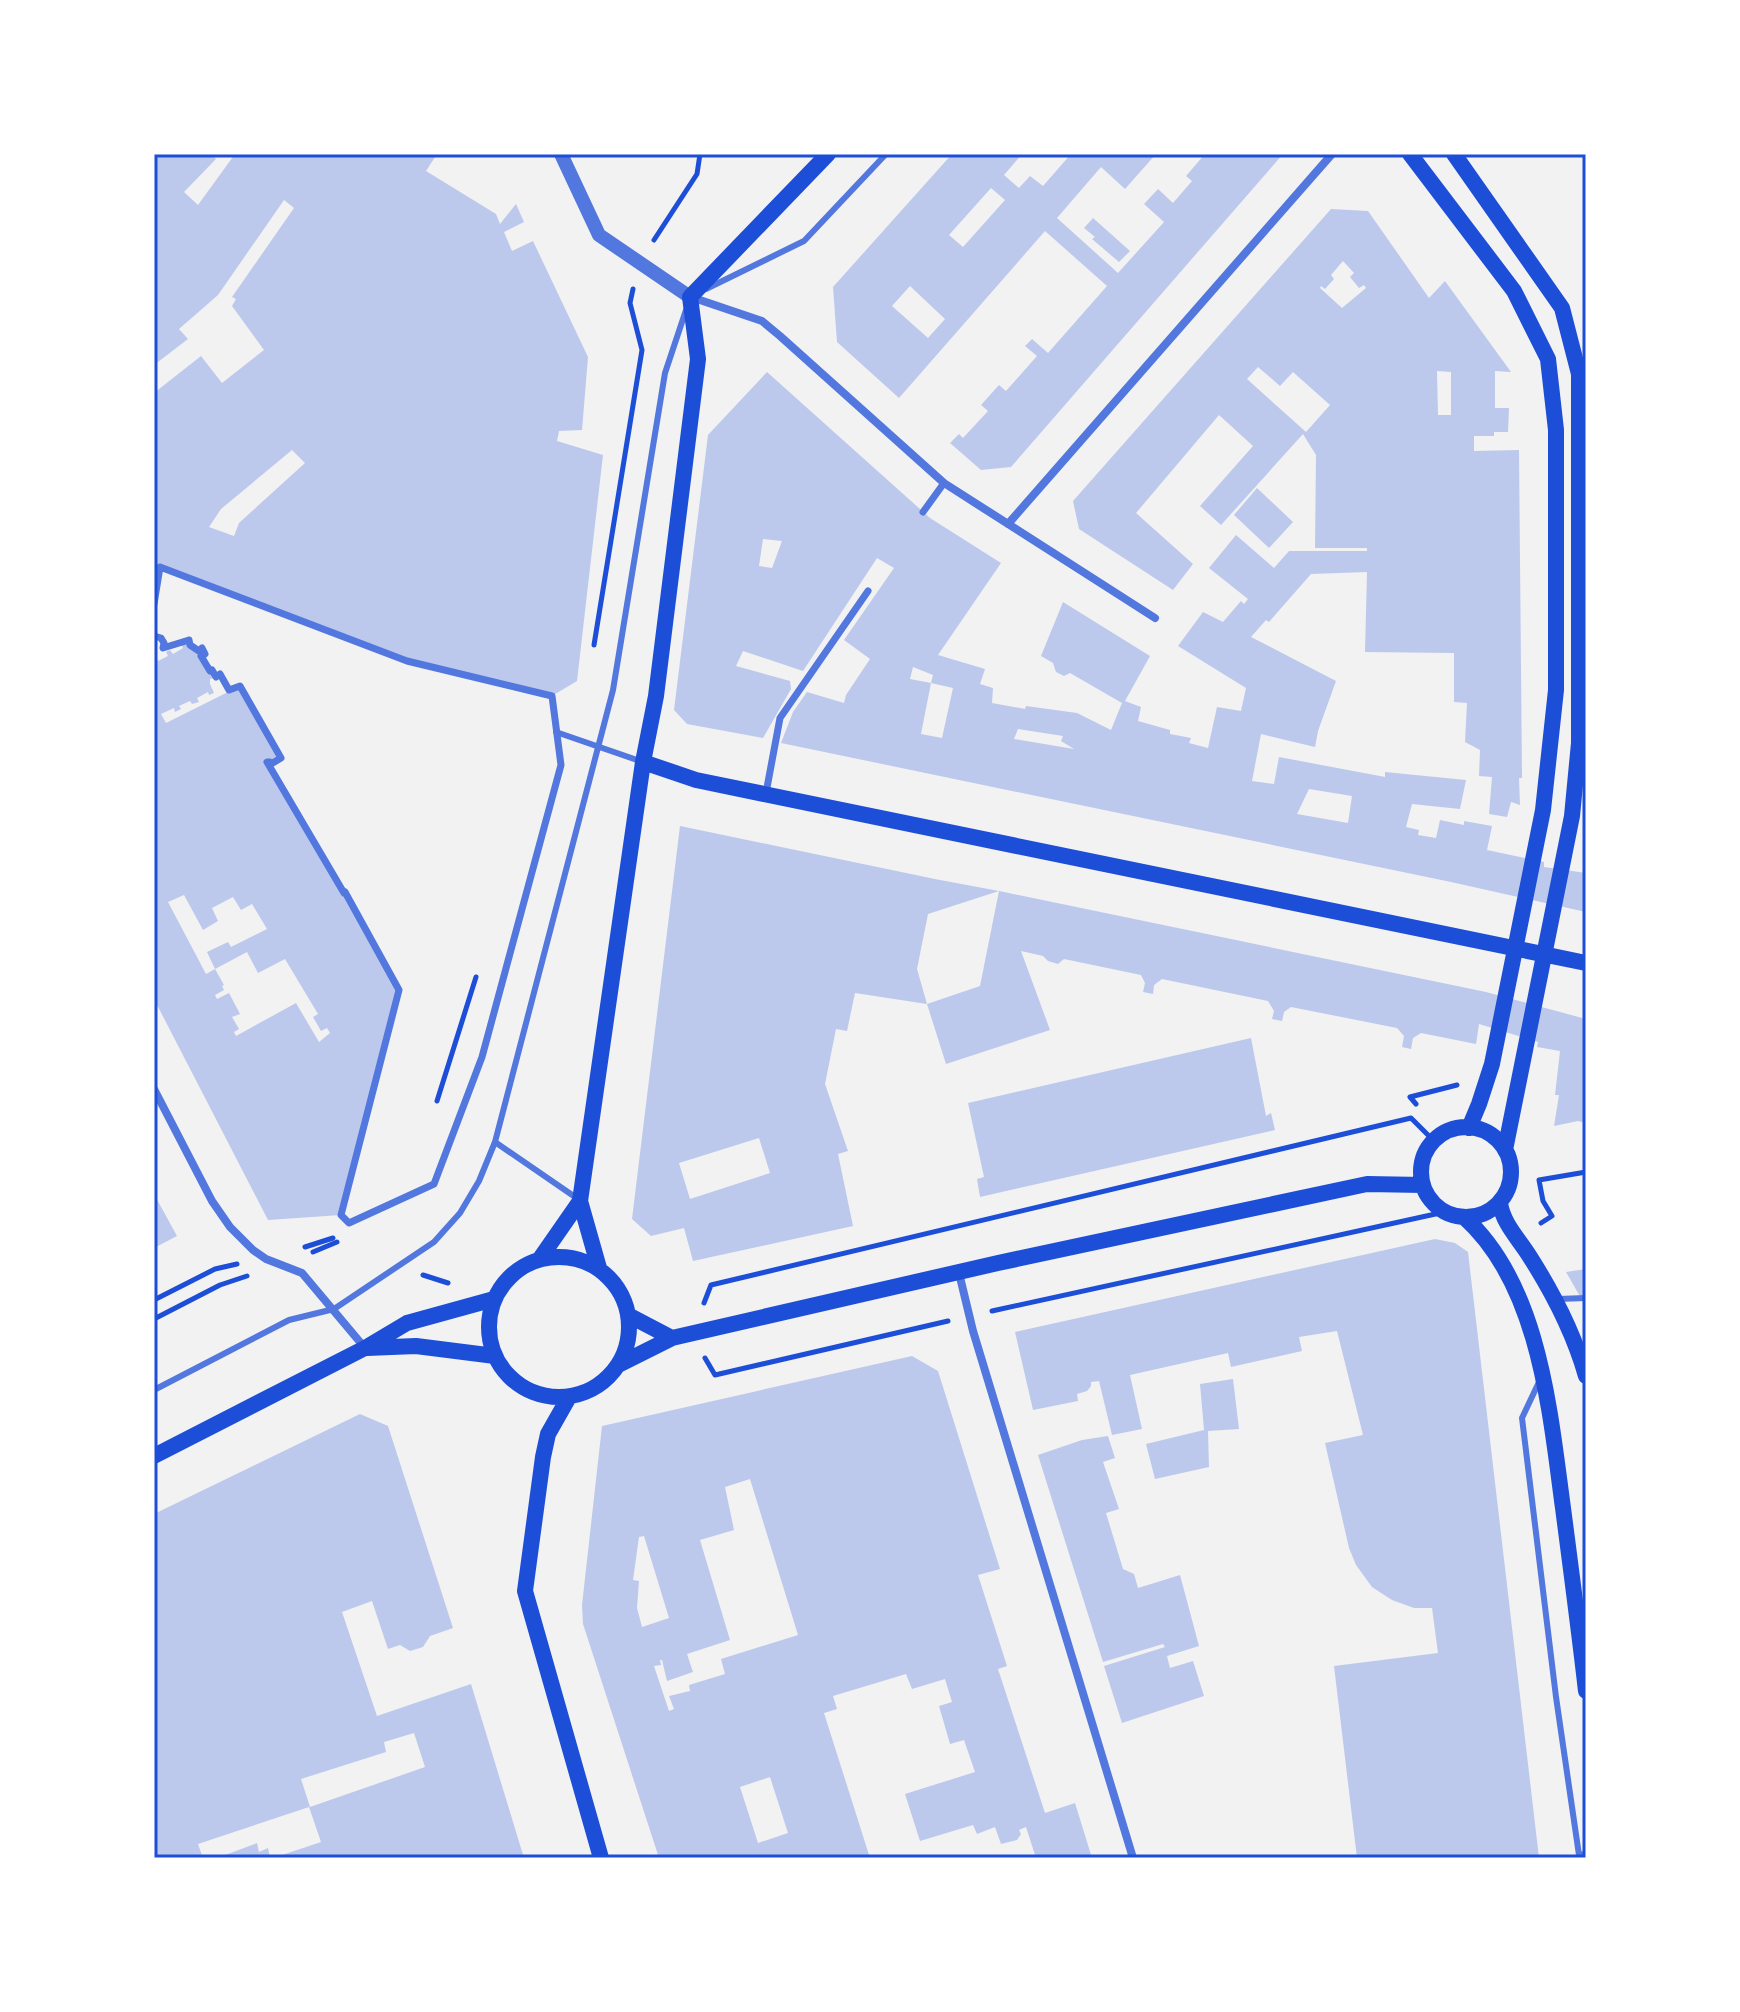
<svg xmlns="http://www.w3.org/2000/svg" width="1740" height="2012" font-family="'Exo 2',sans-serif">
	<rect width="100%" height="100%" fill="#f2f2f2"/>
	<path fill="#bdc9ec" fill-rule="evenodd" d="M154 154H214L212 155 216 159 184 192 198 205 235 154H437L426 171 496 214 500 224 516 204 524 222 504 232 512 251 533 241 588 357 582 430 559 431 557 441 603 455 577 681 552 696 407 661 154 564V393L201 356 222 383 264 350 232 306 236 299 232 297 294 208 284 200 218 295 179 329 188 339 154 365ZM292 450 305 463 239 523 234 536 209 527 221 509Z
		M952 154H1022L1004 175 1019 188 1030 176 1043 186 1071 154H1156L1125 189 1101 167 1057 218 1118 273 1164 222 1144 204 1158 189 1173 203 1192 181 1186 176 1205 154H1283L1011 467 981 470 950 443 959 434 963 438 988 411 981 405 999 385 1006 391 1037 356 1025 346 1032 339 1048 353 1107 286 1045 231 899 398 837 342 833 287ZM991 188 1005 200 963 247 949 235ZM910 286 945 319 928 338 892 306Z
		M1331 209 1368 211 1429 298 1445 281 1511 372 1495 371V408H1509L1508 432H1494V436H1474V451L1519 450 1522 778H1519L1520 805 1511 802 1507 817 1489 814 1492 777 1479 776 1480 750 1465 742 1467 703 1454 702V653L1365 652 1367 572 1311 574 1269 622 1266 620 1251 637 1336 681 1318 731 1315 747 1261 734 1252 781 1274 784 1279 757 1385 777V772L1466 780 1460 809 1412 804 1406 827 1419 830 1418 835 1436 838 1440 820 1464 825V821L1492 826 1487 850 1544 862V867L1586 873V912L1451 882 781 743 793 712 807 692 844 703 846 695 870 659 844 640 894 568 877 558 803 671 743 651 736 666 790 681 791 689 763 738 687 724 674 710 708 435 767 372 930 518 1001 563 938 655 985 669 980 684 993 688 992 703 1025 709 1026 706 1077 713 1111 730 1122 703 1070 673 1064 676 1056 672 1053 663 1041 656 1063 602 1150 656 1125 701 1141 707 1138 721 1170 730V734L1191 738 1189 743 1208 748 1217 707 1241 711 1246 688 1178 646 1203 612 1223 622 1241 601 1244 604 1248 599 1209 568 1236 535 1274 568 1289 551H1367V548H1315L1316 455 1303 434 1221 525 1200 506 1253 446 1219 415 1136 513 1193 564 1173 590 1079 529 1073 501ZM1343 261 1354 273 1350 277 1359 288 1364 285 1366 288 1342 308 1320 288 1321 286 1325 289 1334 279 1331 275ZM1258 367 1280 386 1293 372 1330 405 1306 432 1247 379ZM1437 371 1451 372V415H1438ZM763 539 782 541 772 568 759 566ZM913 667 933 675 931 683 953 688 942 738 921 734 931 683 910 679ZM1018 729 1063 736 1061 741 1074 749 1014 739ZM1309 789 1352 796 1348 823 1297 814Z
		M1093 218 1130 251 1119 262 1092 239 1095 237 1084 228Z
		M1257 488 1293 522 1269 548 1234 515Z
		M189 640 216 677 210 679V684L214 693 209 695 208 692 197 698 199 702 192 704 190 701 179 706 181 709 175 712 174 708 161 714 166 723 240 686 281 758 271 764 399 989 341 1215 268 1220 154 999V654L158 661 168 656 166 652 170 650 173 654 183 648 181 644ZM184 895 203 930 218 921 212 908 233 897 241 910 252 904 267 929 231 947 228 942 207 952 215 969 247 952 258 973 285 959 318 1014 313 1017 321 1031 327 1028 330 1033 319 1042 296 1003 236 1036 234 1032 239 1029 232 1017 240 1014 229 993 217 999 215 995 224 990 222 986 224 985 215 969 206 974 168 902Z
		M680 826 935 879 999 891 928 914 917 969 927 1004 980 986 999 891 1486 992 1586 1019V1123L1578 1121 1554 1126 1559 1095H1555L1560 1051 1537 1047 1538 1042 1479 1024 1476 1044 1421 1033 1413 1038 1411 1049 1402 1047 1404 1036 1397 1028 1291 1007 1284 1012 1282 1021 1272 1019 1274 1011 1268 1001 1162 979 1154 985 1153 994 1143 992 1145 983 1141 975 1064 959 1058 964 1048 961 1043 956 1021 951 1050 1030 946 1064 927 1004 855 993 847 1031 836 1029 825 1084 848 1151 838 1154 853 1226 693 1261 684 1228 651 1236 632 1219ZM759 1138 770 1173 690 1199 679 1163Z
		M1251 1038 1266 1116 1271 1113 1275 1130 980 1197 977 1179 984 1177 968 1103Z
		M154 1194 177 1236 154 1248Z
		M1435 1239 1455 1243 1468 1252 1539 1858H1357L1334 1666 1438 1653 1432 1608H1414L1392 1600 1372 1587 1356 1565 1349 1548 1325 1443 1363 1435 1337 1331 1299 1337 1302 1351 1231 1367 1228 1353 1130 1375 1142 1429 1112 1435 1099 1381 1091 1382V1386L1087 1391 1077 1394 1078 1401 1033 1410 1015 1332Z
		M1586 1269V1307L1566 1272Z
		M912 1356 938 1371 1000 1569 978 1575 1007 1666 998 1669 1045 1813 1075 1803 1092 1858H1036L1026 1827 1019 1830 1021 1834 1017 1840 1001 1844 995 1827 977 1834 973 1825 920 1841 905 1794 975 1772 964 1740 950 1744 939 1706 952 1702 945 1679 912 1689 906 1674 833 1696 837 1709 824 1713 870 1858H659L583 1624 582 1605 602 1426ZM750 1479 798 1635 721 1659 725 1674 689 1685 690 1691 669 1696 674 1709 669 1711 654 1666 661 1665 660 1660H662L667 1681 693 1672 687 1654 730 1640 700 1540 734 1530 725 1487ZM644 1536 669 1618 642 1627 637 1608 639 1581 633 1580 639 1537ZM770 1777 788 1833 758 1843 740 1787Z
		M1233 1379 1239 1429 1208 1431 1209 1467 1155 1479 1146 1444 1204 1430 1200 1384Z
		M360 1414 388 1426 453 1628 430 1636 423 1647 410 1651 400 1645 388 1649 372 1601 342 1612 377 1716 471 1684 524 1858H273L321 1842 309 1807 198 1844 203 1858H154V1514ZM414 1733 425 1767 310 1807 301 1779 386 1752 384 1742Z
		M1108 1436 1115 1458 1103 1462 1119 1509 1106 1513 1123 1569 1134 1574 1138 1588 1180 1575 1199 1646 1167 1656 1170 1668 1193 1661 1204 1696 1122 1723 1104 1666 1165 1647 1163 1644 1103 1662 1038 1455 1082 1440Z
		M257 1843 259 1852 268 1848 270 1858H217Z"/>
	<g fill="none" stroke-linecap="round" stroke-linejoin="round">
		<path stroke="#1d4ed8" stroke-width="5" d="M654 240 697 174 700 154
			M594 645 642 350 630 303 633 289
			M437 1101 476 977
			M1416 1104 1410 1097 1457 1085
			M1541 1223 1552 1216 1543 1201 1539 1180 1586 1172
			M305 1247 333 1238
			M313 1252 337 1242
			M423 1275 448 1283
			M154 1300 215 1269 237 1264
			M704 1303 711 1285 1411 1118 1434 1141
			M992 1311 1440 1213
			M154 1319 220 1285 247 1276
			M705 1358 715 1375 948 1321"/>
		<path stroke="#5277de" stroke-width="6" d="M706 289 804 241 886 154
			M556 732 643 762
			M495 1142 578 1199
			M1558 1299 1586 1298
			M1539 1382 1522 1418 1556 1697 1579 1855 1586 1854
			M154 1390 289 1320 334 1309 434 1242 460 1213 479 1181 495 1142 613 690 665 373 686 310"/>
		<path stroke="#5277de" stroke-width="7" d="M923 512 944 483
			M154 604 160 567 407 661 552 696 561 765 482 1057 434 1184 349 1223 341 1215 399 990 345 892 344 893 267 762H270L271 764 281 758 240 686 229 690 220 674 216 677 212 670 210 671 201 656 205 654 202 648 199 651 190 645 189 640 163 648 164 643 161 638 154 636
			M766 793 780 718 868 591"/>
		<path stroke="#5277de" stroke-width="8" d="M691 297 762 321 780 336 944 483 1155 618
			M1008 524 1332 154
			M154 1089 212 1201 230 1227 253 1250 266 1259 302 1273 365 1348
			M959 1273 973 1331 1133 1858"/>
		<path stroke="#5277de" stroke-width="14" d="M561 154 599 235 690 297"/>
		<path stroke="#1d4ed8" stroke-width="16" d="M1410 154 1514 291 1548 359 1556 430V690L1543 810 1492 1064 1479 1104 1469 1128
			M1454 154 1562 308 1579 374V743L1572 816 1505 1150
			M643 762 696 780 1586 963
			M1421 1172a45 45 0 1 1 90 0a45 45 0 1 1-90 0Z
			M1500 1203C1503 1224 1519 1239 1530 1257 1553 1293 1574 1334 1586 1376
			M1464 1217C1540 1285 1550 1413 1563 1508 1571 1569 1579 1630 1586 1691
			M489 1327a70 70 0 1 1 140 0a70 70 0 1 1-140 0Z
			M539 1260 580 1201
			M599 1268 580 1201 643 762 656 696 698 359 690 297 828 154
			M630 1316 672 1338
			M367 1348 416 1346 495 1356
			M620 1364 672 1338 998 1263 1367 1184 1423 1185
			M569 1397 548 1434 543 1457 525 1591 601 1858
			M154 1456 365 1348 407 1323 494 1299"/>
	</g>
	<rect width="1740" height="2012" fill="none" stroke="#ffffff" stroke-width="312"/>
	<rect x="156" y="156" width="1428" height="1700" fill="none" stroke="#1d4ed8" stroke-width="3"/>
</svg>
